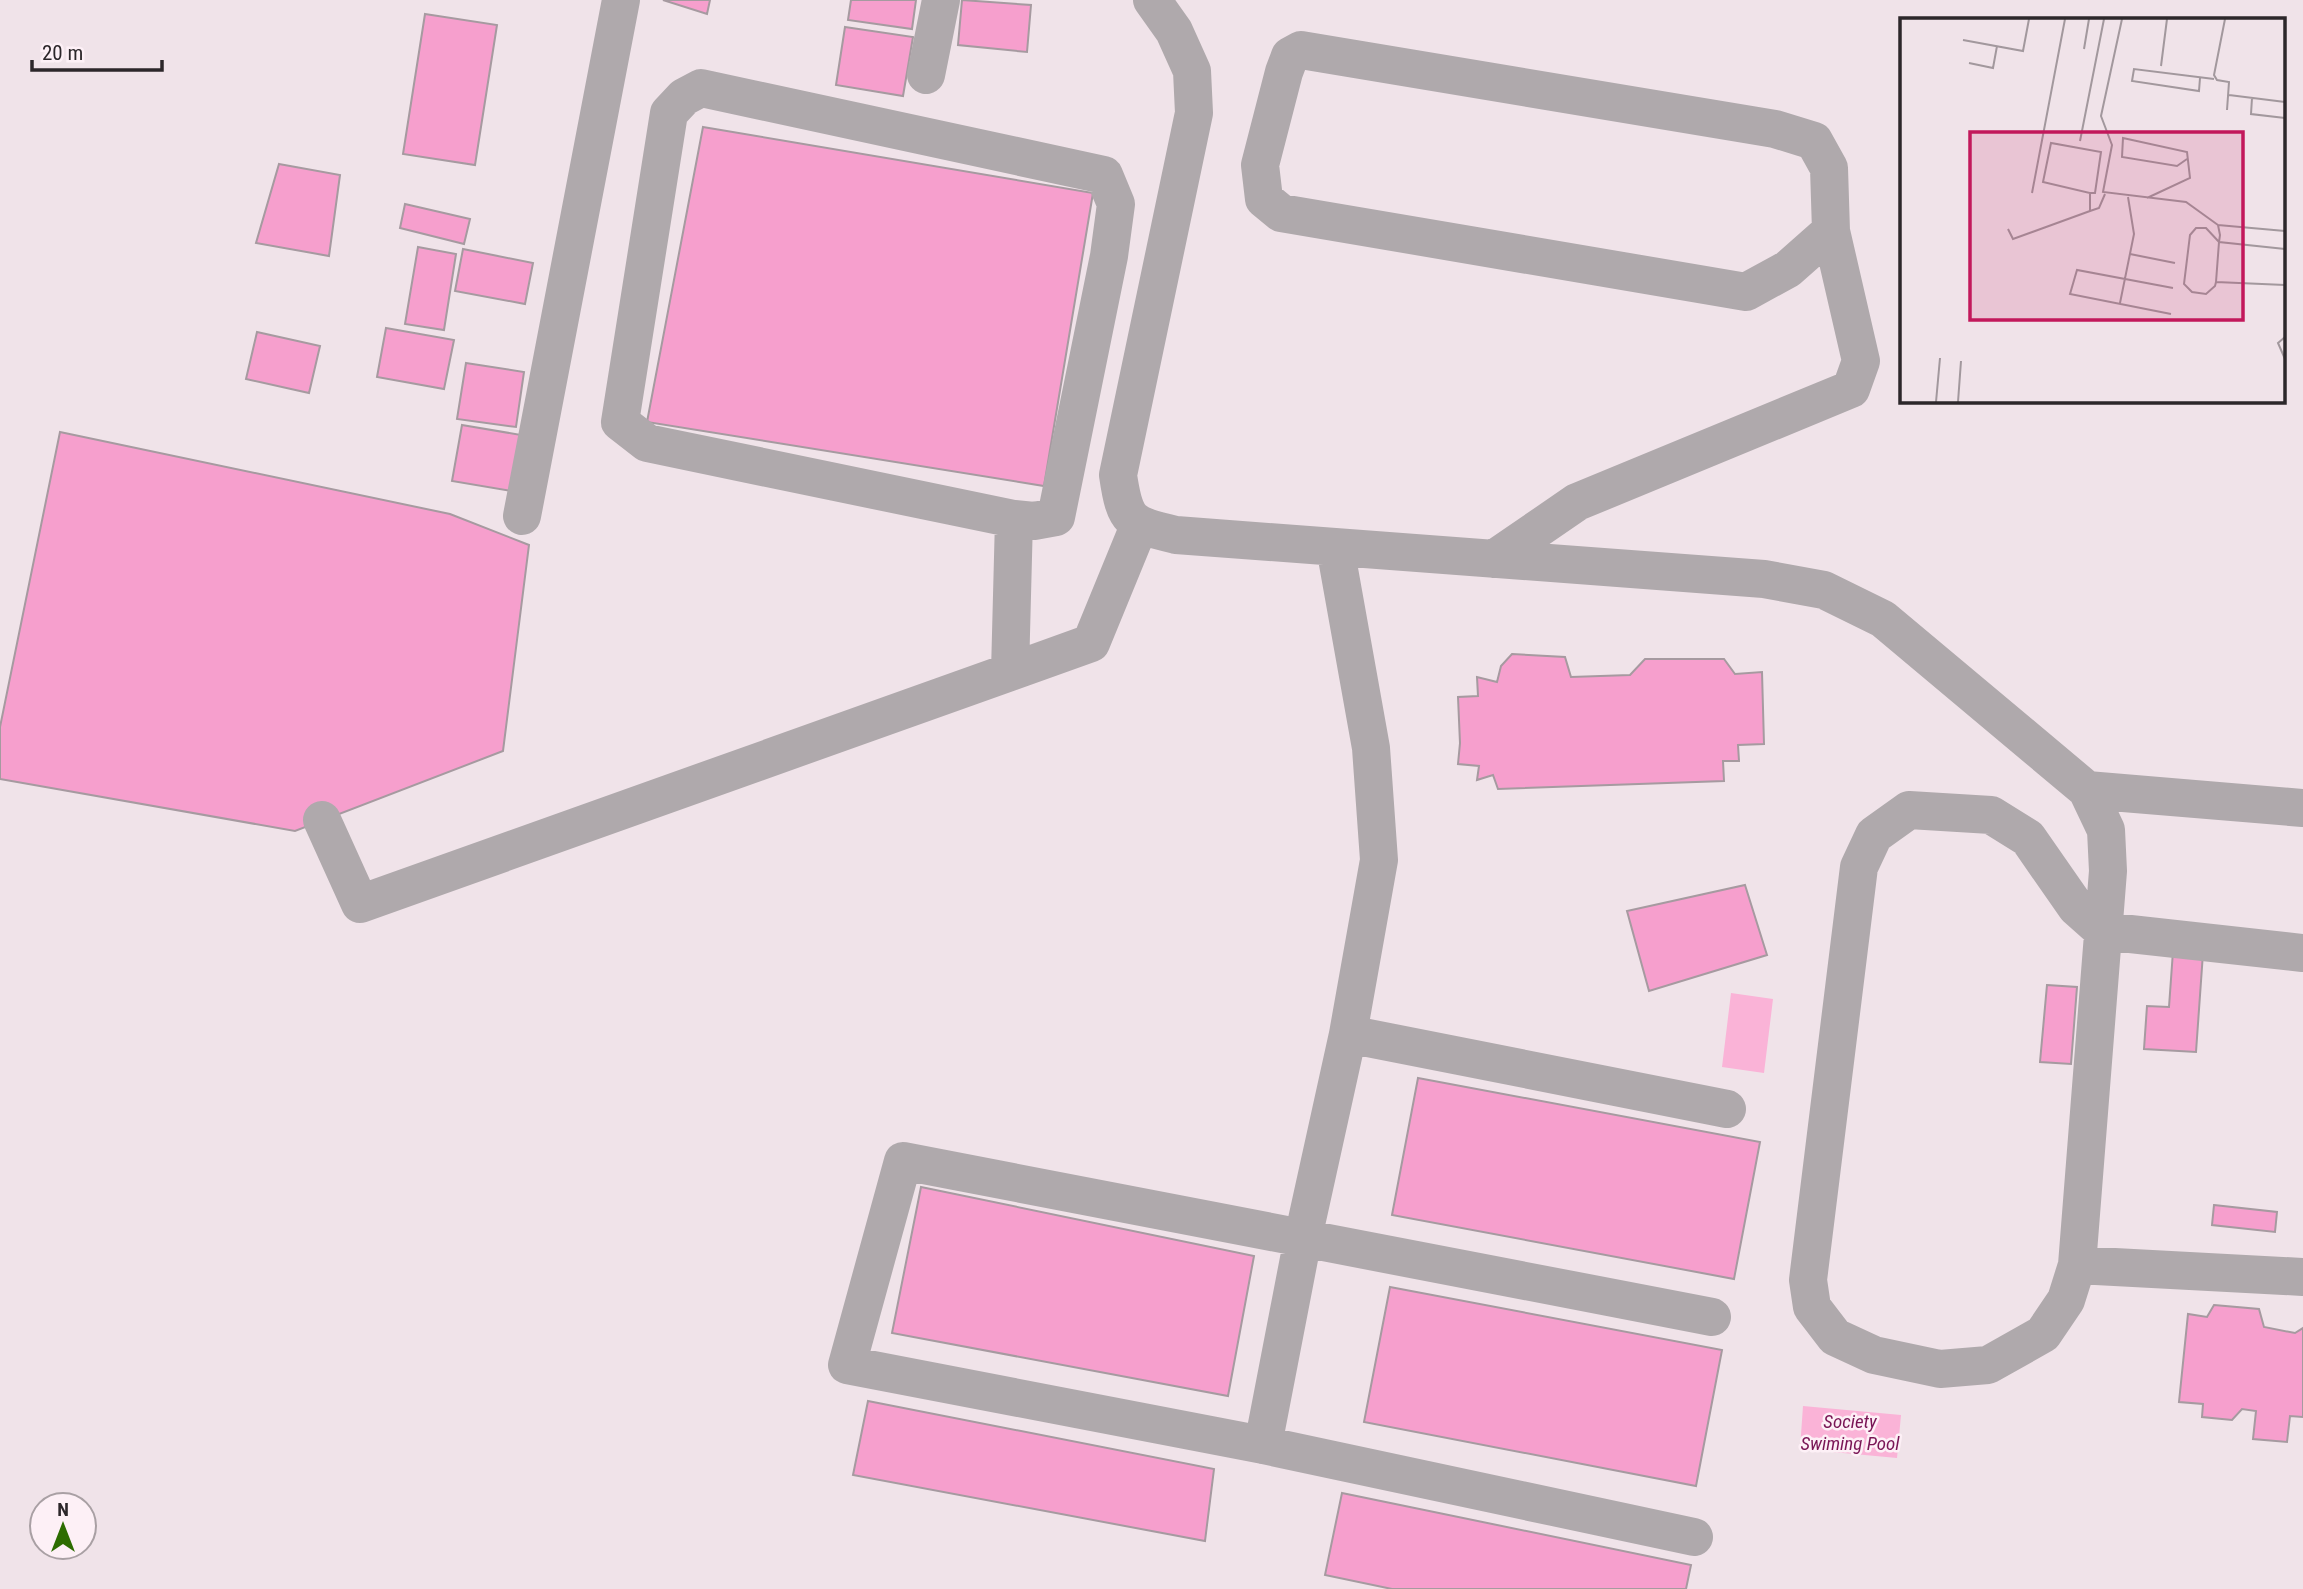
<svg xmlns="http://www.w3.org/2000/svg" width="2303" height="1589" font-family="'Roboto Condensed',sans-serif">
	<rect width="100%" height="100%" fill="#f0e3e9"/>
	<path fill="#fab3d7" d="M1731 993 1773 999 1764 1073 1722 1067Z
		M1803 1406 1901 1415 1897 1458 1800 1449Z"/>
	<path fill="#f69fcd" stroke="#a69aa0" stroke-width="2" d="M663 0H710L707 14Z
		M851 0H916L912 29 848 20Z
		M962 0 1031 5 1027 52 958 45Z
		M425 14 497 25 475 165 403 154Z
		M845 27 913 37 903 96 836 85Z
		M703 127 1093 193 1044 486 647 422Z
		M279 164 340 175 329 256 256 243Z
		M405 204 470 219 464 244 400 228Z
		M418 247 456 254 444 330 405 324Z
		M463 249 533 263 525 304 455 291Z
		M386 328 454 340 444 389 377 377Z
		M257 332 320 346 309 393 246 379Z
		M466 363 524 372 516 427 457 419Z
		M462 425 521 435 511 491 452 481Z
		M60 432 450 514 529 545 503 751 295 831 0 779V727Z
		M1512 654 1565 657 1571 677 1630 675 1645 659H1724L1735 674 1762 672 1764 744 1738 745 1739 761H1723L1724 781 1498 789 1493 775 1477 780 1479 766 1458 764 1460 743 1458 697 1478 696 1477 677 1497 682 1501 666Z
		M1745 885 1767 955 1649 991 1627 911Z
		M2173 951 2203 953 2196 1052 2144 1049 2147 1006 2169 1007Z
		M2047 985 2077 987 2071 1064 2040 1062Z
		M1418 1078 1760 1142 1734 1279 1392 1215Z
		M921 1187 1254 1256 1228 1396 892 1333Z
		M2214 1205 2277 1212 2275 1232 2212 1225Z
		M1390 1287 1722 1350 1696 1486 1364 1422Z
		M2214 1305 2259 1309 2264 1327 2295 1333 2303 1328V1417L2290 1416 2287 1442 2253 1439 2256 1411 2242 1409 2232 1420 2202 1417 2203 1404 2179 1402 2188 1314 2207 1317Z
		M868 1401 1214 1469 1205 1541 853 1475Z
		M1342 1493 1691 1565 1686 1589H1392L1325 1575Z"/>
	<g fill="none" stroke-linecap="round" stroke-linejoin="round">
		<path stroke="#afa9ac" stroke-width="38" d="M1152 0 1174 31 1192 71 1194 113 1118 475C1125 523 1130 524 1176 535L1764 579 1824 590 1883 619 2087 790 2106 830 2108 871 2077 1265 2066 1300 2043 1334 1988 1365 1940 1369 1874 1355 1835 1337 1812 1307 1808 1280 1859 867 1874 835 1909 810 1991 815 2028 838 2076 907 2103 931 2303 953
			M926 75 941 0
			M522 516 621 0
			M1494 559 1577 502 1851 389 1861 361 1831 231 1829 168 1814 141 1775 129 1301 50 1290 56 1284 72 1260 165 1264 199 1281 213 1746 292 1788 269 1831 231
			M1010 672 1014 519 647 443 620 422 669 113 684 97 701 88 1104 175 1116 204 1109 256 1056 517 1034 521 1014 519
			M2087 790 2303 808
			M322 820 360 904 1010 672 1091 643 1139 526
			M1348 1034 1727 1109
			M2077 1265 2303 1277
			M1263 1445 1303 1238 1348 1034 1379 860 1371 748 1335 547
			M1694 1537 1263 1445 847 1365 903 1161 1712 1317"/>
	</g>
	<g text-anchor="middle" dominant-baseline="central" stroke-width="5" stroke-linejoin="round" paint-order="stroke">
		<g font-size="19" font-style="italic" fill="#791555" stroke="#fdf0f6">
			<text x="1850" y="1421">Society<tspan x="1850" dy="22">Swiming Pool</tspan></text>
		</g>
	</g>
	<g transform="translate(1900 18)">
		<rect width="385" height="385" fill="#f0e3e9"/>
		<path fill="none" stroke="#a2989d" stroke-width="2" d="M222 1 201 98 212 127 203 174 286 184 318 207 320 217 319 224 316 264 315 268 306 276 292 274 284 266 290 217 296 210H306L319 224 385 231M325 1 314 57 317 62 329 64 327 92M63 22 123 33 129 1M184 31 189 1M69 45 93 50 97 28M261 48 267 1M300 60 299 73 232 63 234 51 314 61M329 77 385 84M352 80 351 96 385 100M180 123 204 1M132 175 165 1M247 180 290 160 287 134 223 120 222 139 277 148 287 141M190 193V175L143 164 151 125 201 134 195 175H190M318 207 385 213M108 211 113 221 190 193 199 190 205 176M230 236 275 245M316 264 385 267M220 285 234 216 228 179M271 296 170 276 177 252 273 270M385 319 378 325 385 341M36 384 40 340M58 384 61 343"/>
		<path fill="#c2185b" fill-opacity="0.15" stroke="#c2185b" stroke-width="3.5" d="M70 114H343V302H70Z"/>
		<rect width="385" height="385" fill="none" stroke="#2c272a" stroke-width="3.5"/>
	</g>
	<g transform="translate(63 1526)"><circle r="33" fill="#fdf0f6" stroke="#a9a0a4" stroke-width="2"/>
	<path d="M0-5L12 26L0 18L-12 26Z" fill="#2c6c00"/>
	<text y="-10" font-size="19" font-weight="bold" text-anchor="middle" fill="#2c272a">N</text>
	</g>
	<path d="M32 60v10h130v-10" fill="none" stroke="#2c272a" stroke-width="3.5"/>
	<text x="42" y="60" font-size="21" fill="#2c272a" stroke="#fdf0f6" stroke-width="5" paint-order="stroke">20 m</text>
</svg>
